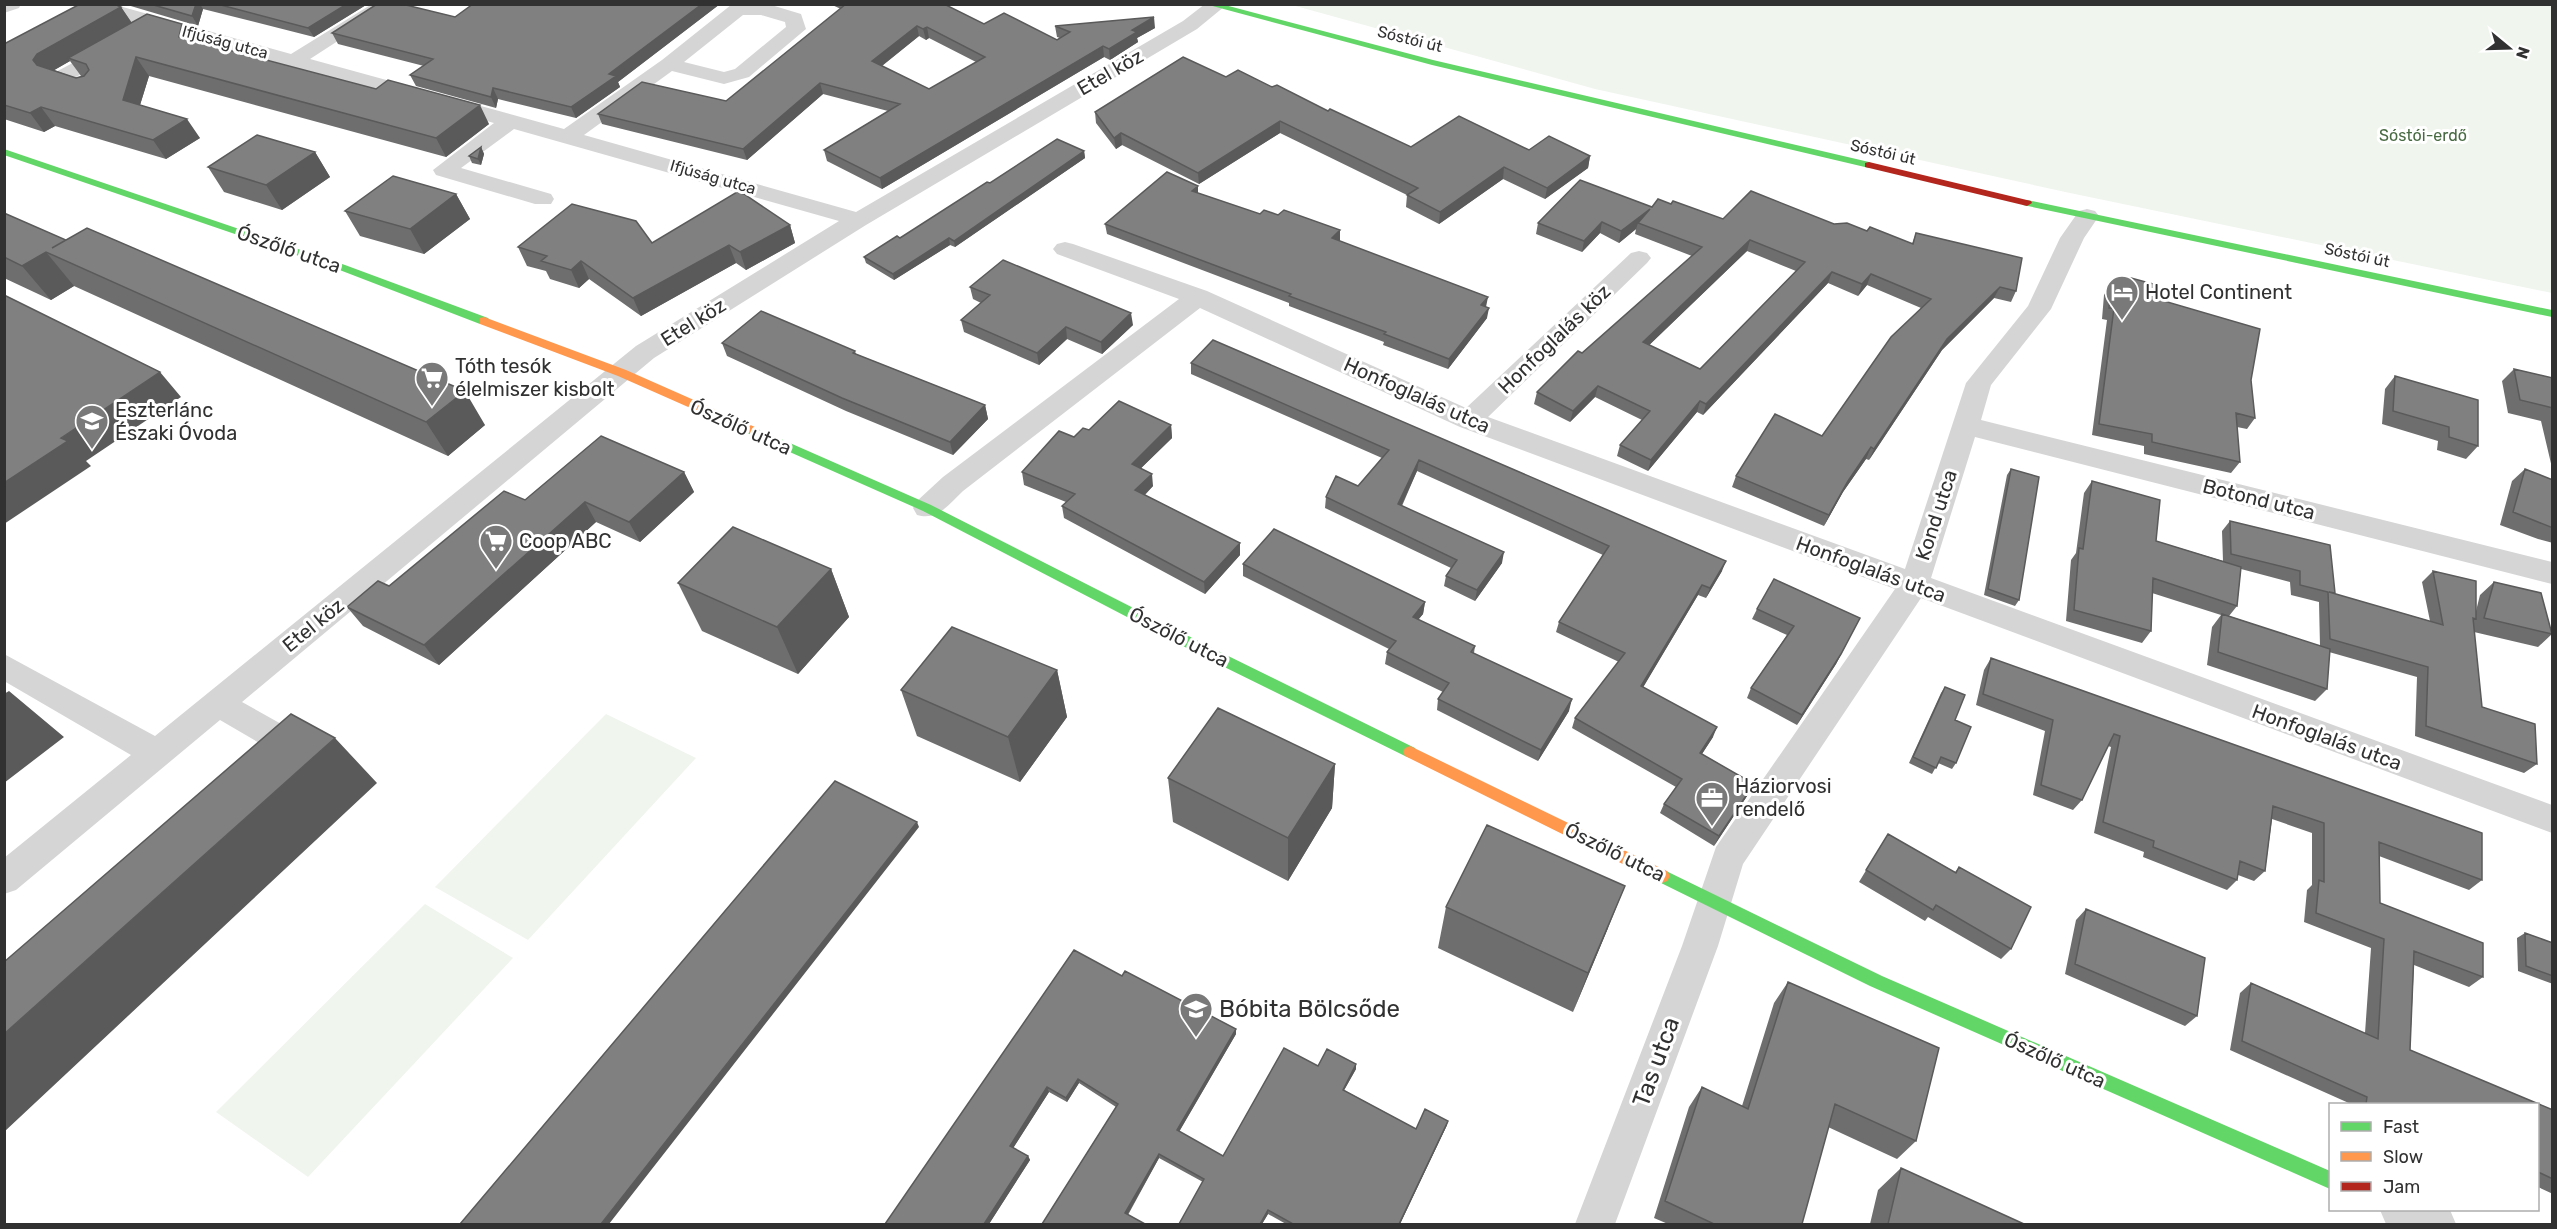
<svg xmlns="http://www.w3.org/2000/svg" width="2557" height="1229" font-family="Rubik,sans-serif">
	<rect width="100%" height="100%" fill="#fff"/>
	<path fill="#f0f5ee" d="M1292 5H2552V293L2070 193 1595 89Z
		M606 714 696 758 528 940 435 887Z
		M425 904 513 958 308 1177 216 1112Z"/>
	<g fill="none" stroke-linecap="round" stroke-linejoin="round">
		<path fill="#d5d5d5" fill-rule="evenodd" d="M4 4H21L19 8 4 13Z
			M79 4H112L291 54 372 4H395L310 59 564 129 662 60 731 5 768 4 801 14 806 29 749 77 724 84 672 71 584 135 856 212 1183 21 1205 4 1225 6 1197 29 866 225 654 358 242 702 317 744 322 754 317 764 306 768 295 764 220 720 16 890 4 894V858L131 755 4 681V654L155 736 636 346 839 221 514 129 461 168 551 194 554 199 551 204H535L436 175 433 170 494 123 81 8ZM743 15H761L785 22 786 27 735 69 724 72 684 62Z
			M112 42 119 44 122 48 119 52 76 77 97 84 100 88 97 92 90 94 52 82 49 78 52 74Z
			M2087 209 2095 211 2099 216 2084 238 2051 309 1991 385 1981 420 2552 562V584L1975 437 1931 578 2552 805V833L1921 598 1743 864 1718 946 1615 1224H1575L1682 946 1716 847 1895 589 1460 427 1200 308 963 491C949 504 938 521 917 515L913 508 917 501 943 477 1179 299 1057 254 1053 249 1057 244 1065 242 1073 244 1207 291 1466 408 1631 253 1639 251 1647 253 1651 258 1647 263 1488 417 1905 569 1966 383 2028 306 2060 238 2079 211Z
			M2380 1210H2450L2456 1224H2386Z"/>
		<path fill="#63d668" fill-rule="evenodd" d="M1205 4H1221L1433 60 1869 162 1874 165 1869 168 1432 65Z
			M4 149 345 265 488 318 490 321 488 324H480L337 269 4 155Z
			M2027 200 2552 310V317L2023 205 2022 203Z
			M751 426 931 505 1216 650 1415 748 1417 752 1415 756 1410 758 1405 756 1206 658 923 511 747 433 745 430 747 427Z
			M1662 869 1882 976 2330 1171V1189L1870 986 1657 881 1654 876 1657 871Z"/>
		<path fill="#ff974d" fill-rule="evenodd" d="M484 317 626 370 755 427 757 430 755 433H747L618 376 480 324V318Z
			M1410 746 1667 871 1670 876 1667 881 1662 883 1657 881 1405 756 1403 752 1405 748Z"/>
		<path fill="#b3261e" fill-rule="evenodd" d="M1869 162 2031 201 2032 203 2027 206 1865 167V163Z"/>
	</g>
	<path fill="#6e6e6e" fill-rule="evenodd" d="M124 4H365L366 5 314 37 203 9 198 26Z
		M473 4H720L618 82 620 87 576 118 498 99 496 108 416 86 410 75 424 66 338 44 332 33 455 17Z
		M830 4H944L984 24 1057 40 1060 38 1057 37 1055 26 1155 28 1137 38 1138 42 1110 60 1104 57 882 189 827 161 824 150 888 111 823 94 747 160 602 124 598 114 726 101 841 9ZM919 36 926 40 929 38 976 62 929 89 882 66Z
		M121 7 132 23 489 124 446 157 149 76 140 105 200 138 166 159 55 126 44 132 4 119V44ZM70 61 81 76 76 78 54 70Z
		M1226 77 1272 87 1411 147 1529 150 1590 156 1588 168 1545 199 1503 179 1439 224 1406 207 1407 195 1280 133 1199 184 1122 145 1116 149 1096 123 1095 112Z
		M481 147 484 154 481 165 472 163 469 156Z
		M1084 151 1085 158 955 247 950 245 894 280 866 263 864 257 900 238 990 183Z
		M315 152 330 177 282 210 224 192 208 167Z
		M1198 193 1339 241 1486 307 1487 318 1448 369 1383 345 1384 342 1289 306V303L1107 234 1105 224Z
		M456 194 470 219 424 254 360 236 345 211Z
		M1671 204 1723 219 1834 224 1867 231 1912 244 1916 233 2016 291 2011 302 1994 298 1942 350 1869 460 1866 459 1843 492 1824 526 1732 487 1736 476 1822 436 1921 308 1867 285 1858 296 1828 283 1703 415 1697 412 1648 471 1617 456 1620 445 1642 420 1595 397 1570 422 1534 404 1537 392 1582 353 1692 256 1635 234 1636 229 1619 243 1600 233 1582 252 1536 234 1538 223ZM1747 251 1796 271 1700 369 1649 345Z
		M4 213 485 425 448 456 74 286 51 300 4 278Z
		M790 225 795 243 746 270 736 263 641 316 589 279 579 288 550 279 546 271 527 266 518 247 652 243Z
		M2111 283 2157 299 2251 380 2255 418 2247 429 2237 427 2240 462 2231 473 2144 454V446L2092 435 2107 320 2102 319 2104 295Z
		M970 287 1133 325 1102 354 1067 339 1039 365 964 332 961 320 981 303 973 299Z
		M722 343 855 351 856 354 985 405 988 419 953 455 846 411 727 356Z
		M1191 363 1722 571 1706 598 1698 595 1643 687 1713 737 1702 754 1754 784 1749 793 1714 846 1660 813 1664 804 1676 787 1572 728 1575 718 1619 662 1556 632 1559 622 1603 555 1417 471 1402 506 1502 563 1475 601 1444 586 1446 576 1451 568 1325 508 1326 497 1358 486 1382 458 1191 374Z
		M2514 369 2553 378V472L2541 421 2508 413 2502 381Z
		M2395 376 2478 446 2466 459 2437 450 2438 441 2382 424 2385 389Z
		M1171 425 1172 438 1141 468 1153 486 1145 495 1240 543V555L1205 594 1064 518 1062 506 1066 502 1024 485 1022 472 1074 437 1089 430Z
		M2011 469 2019 600 2015 606 1984 595 2007 475Z
		M2525 469 2553 480V543L2538 539 2500 525 2512 481Z
		M684 472 694 492 640 542 596 522 439 665 363 626 347 607 389 586 525 500Z
		M2092 481 2156 541 2223 561 2222 531 2230 521 2335 594 2430 621 2422 582 2433 571 2476 611 2480 595 2494 582 2552 634 2538 647 2474 632 2482 707 2537 764 2524 773 2415 736 2417 677 2329 652 2327 689 2315 701 2207 665 2212 627 2221 615 2152 593 2151 631 2142 643 2066 621 2071 560 2076 553 2084 493ZM2241 569 2290 582 2291 595 2319 602 2320 646 2229 616 2237 606Z
		M1243 564 1425 602 1423 614 1418 620 1475 646 1474 653 1569 711 1538 761 1437 710 1438 699 1443 692 1385 664 1387 652 1389 649 1243 576Z
		M831 569 849 617 798 674 702 631 678 583Z
		M1757 609 1860 618 1836 664 1797 725 1747 698 1751 688 1787 635 1752 619Z
		M1991 658 2482 880 2469 890 2379 856 2380 903 2483 977 2469 987 2414 965 2410 1050 2553 1110V1194L2538 1187V1104H2351L2230 1050 2240 993 2251 983 2365 1033 2371 948 2304 922 2307 890 2312 885V833L2272 819 2265 871 2254 881 2238 875 2237 880 2227 890 2143 857 2144 852 2094 833 2111 747 2108 746 2082 800 2073 810 2033 795 2045 731 1976 705 1984 670Z
		M1057 670 1067 717 1020 782 917 736 901 690Z
		M1945 687 1955 720 1956 763 1952 769 1938 763 1932 774 1909 763 1941 693Z
		M1335 764 1332 808 1288 881 1173 822 1168 778Z
		M1888 834 1955 872 1959 867 2011 949 2001 959 1928 917 1925 921 1859 882Z
		M1446 907 1608 928 1573 1012 1438 948Z
		M2086 909 2197 1016 2185 1026 2065 974 2076 920Z
		M2525 933 2553 943V984L2518 971 2517 938Z
		M1122 976 1236 1029V1034L1179 1132 1223 1156 1318 1066 1356 1069 1344 1090 1416 1129 1447 1125 1400 1224H1286L1268 1214 1262 1224H1179L1203 1182 1159 1158 1128 1215 1042 1224 1116 1107 1079 1083 1067 1102 1049 1092 1013 1148 1028 1156 1030 1160 989 1224H885Z
		M1788 982 1916 1141 1897 1159 1828 1127 1802 1224H1668L1654 1218 1689 1107 1702 1087 1742 1106 1774 1003Z
		M1901 1168 2024 1224H1870L1878 1190Z"/>
	<path fill="#5a5a5a" d="M196 4H200L203 9 198 26 192 16Z
		M347 4H365L366 5 314 37 308 28Z
		M702 4H720L618 82 620 87 576 118 571 107 609 74Z
		M121 7 133 25 68 58 70 61 51 72 47 78 33 60 37 54Z
		M1154 17 1155 28 1137 38 1138 42 1110 60 1109 49 1132 30Z
		M182 24 194 42 179 37Z
		M917 26 919 36 874 72 872 61Z
		M927 27 929 38 926 40 923 29Z
		M1103 46 1104 57 882 189 880 178Z
		M136 57 149 76 136 118 123 100Z
		M820 83 823 94 747 160 743 149Z
		M493 88 498 99 496 108 491 97Z
		M480 105 489 124 446 157 436 138Z
		M41 107 55 126 44 132 30 113Z
		M187 119 200 138 166 159 153 140Z
		M1280 121V133L1199 184 1198 173Z
		M1121 133 1122 145 1116 149 1114 138Z
		M481 147 484 154 481 165 478 159Z
		M1084 151 1085 158 955 247 954 241Z
		M315 152 330 177 282 210 266 185Z
		M1590 156 1588 168 1545 199 1547 188Z
		M1504 167 1503 179 1439 224 1440 212Z
		M1198 186V196L1192 191Z
		M456 194 470 219 424 254 410 229Z
		M1650 209 1638 223 1636 229 1619 243 1621 231Z
		M1602 222 1600 233 1582 252 1584 241Z
		M790 225 795 243 746 270 740 252Z
		M1340 230V241L1332 238Z
		M949 238 950 245 894 280 893 274Z
		M1750 240 1747 251 1640 354 1643 342Z
		M729 245 736 263 641 316 633 298Z
		M46 252 74 286 51 300 22 266Z
		M581 261 589 279 579 288 571 270Z
		M1832 272 1828 283 1703 415 1706 404Z
		M1871 274 1867 285 1858 296 1862 284Z
		M2000 287 1994 298 1942 350 1869 460 1874 449 1947 339Z
		M1488 297 1486 307 1481 305Z
		M1489 308 1487 318 1448 369 1449 359Z
		M1131 313 1133 325 1102 354 1101 342Z
		M1066 327 1067 339 1039 365 1037 353Z
		M160 372 181 397 86 461 91 466 4 524V483L61 438Z
		M1598 386 1595 397 1570 422 1573 411Z
		M465 391 485 425 448 456 426 422Z
		M1700 401 1697 412 1648 471 1651 460Z
		M985 405 988 419 953 455 950 442Z
		M1171 425 1172 438 1133 476 1132 464Z
		M1871 447 1866 459 1843 492 1824 526 1829 515 1848 481Z
		M1419 460 1417 471 1397 515 1398 504Z
		M684 472 694 492 640 542 629 522Z
		M1152 474 1153 486 1137 502 1135 490Z
		M585 502 596 522 439 665 424 645Z
		M1240 543V555L1205 594 1204 582Z
		M1504 552 1502 563 1475 601 1477 590Z
		M1726 561 1722 571 1706 598 1710 588Z
		M831 569 849 617 798 674 777 627Z
		M1702 585 1698 595 1638 696 1641 686Z
		M1425 602 1423 614 1411 628 1413 617Z
		M1841 654 1836 664 1797 725 1802 715Z
		M1057 670 1067 717 1020 782 1008 737Z
		M9 691 64 737 4 783V694Z
		M1572 699 1569 711 1538 761 1541 750Z
		M1717 727 1713 737 1696 763 1700 753Z
		M335 738 377 783 4 1132V1034Z
		M1335 764 1332 808 1288 881V838Z
		M1754 784 1749 793 1714 846 1719 836Z
		M917 822 919 827 609 1224H601Z
		M1625 886 1608 928 1573 1012 1588 973Z
		M1236 1029V1034L1177 1135V1130Z
		M1356 1064V1069L1342 1094 1343 1090Z
		M1078 1079 1079 1083 1067 1102 1066 1098Z
		M1047 1087 1049 1092 1012 1150 1010 1146Z
		M1448 1121 1447 1125 1400 1224H1399Z
		M1159 1154V1158L1126 1217 1125 1213Z
		M1028 1156 1030 1160 989 1224H984Z
		M1268 1210V1214L1262 1224H1260Z"/>
	<path fill="#808080" stroke="#5a5a5a" stroke-width="1.5" fill-rule="evenodd" d="M80 4H114L121 7 37 54 33 60 37 65 76 78 84 76 89 70 86 64 68 58 147 14 182 24 179 37 376 89 388 80 480 105 436 138 136 57 123 100 187 119 153 140 41 107 30 113 4 105V44Z
		M150 4H196L192 16Z
		M217 4H347L308 28Z
		M377 4H402L455 17 473 4H702L609 74 616 76 571 107 493 88 491 97 410 75 433 59 332 33Z
		M846 4H944L984 24 1004 13 1057 40 1070 32 1055 26 1154 17 1132 30 1137 32 1109 49 1103 46 880 178 824 150 900 104 820 83 743 149 598 114 642 82 726 101ZM917 26 923 29 927 27 985 57 929 89 872 61Z
		M1183 57 1226 77 1238 70 1272 87 1277 85 1328 111 1330 109 1411 147 1459 116 1529 150 1549 136 1590 156 1547 188 1504 167 1440 212 1407 195 1418 188 1280 121 1198 173 1121 133 1114 138 1095 112Z
		M257 135 315 152 266 185 208 167Z
		M1057 139 1084 151 954 241 949 238 893 274 864 257 897 236 900 238 987 182 990 183Z
		M481 147 478 159 469 156Z
		M1167 172 1198 186 1192 191 1260 214 1264 210 1278 215 1284 210 1340 230 1332 238 1488 297 1481 305 1489 308 1449 359 1384 334 1386 332 1289 296 1291 294 1105 224Z
		M393 176 456 194 410 229 345 211Z
		M1580 180 1652 207 1658 199 1671 204 1673 201 1723 219 1751 191 1834 224 1847 223 1867 231 1870 227 1913 244 1916 233 2022 258 2016 291 2000 287 1947 339 1874 449 1871 447 1848 481 1829 515 1736 476 1775 414 1822 436 1891 337 1931 299 1871 274 1862 284 1832 272 1706 404 1700 401 1651 460 1620 445 1650 411 1598 386 1573 411 1537 392 1578 351 1582 353 1702 247 1638 223 1650 209 1621 231 1602 222 1584 241 1538 223ZM1750 240 1805 262 1700 369 1643 342Z
		M737 192 744 194 790 225 740 252 729 245 633 298 581 261 571 270 541 261 547 256 518 247 572 204 636 221 652 243Z
		M4 213 66 240 52 248 87 228 465 391 426 422 46 252 22 266 4 257Z
		M1003 260 1131 313 1101 342 1066 327 1037 353 961 320 990 295 970 287Z
		M2131 278 2157 285V299L2260 329 2251 380 2255 418 2236 413 2240 462 2152 442V434L2099 424 2114 308H2109L2111 283Z
		M4 295 160 372 61 438 68 441 4 483Z
		M761 311 855 351 853 353 985 405 950 442 842 398 722 343Z
		M1213 340 1726 561 1710 588 1702 585 1641 686 1717 727 1700 753 1754 784 1719 836 1664 804 1682 779 1575 718 1625 653 1559 622 1609 546 1419 460 1398 504 1504 552 1477 590 1446 576 1457 560 1326 497 1336 476 1358 486 1389 450 1191 363Z
		M2514 369 2553 378V408L2520 400Z
		M2395 376 2478 400V446L2449 437V427L2393 411Z
		M1119 401 1171 425 1132 464 1152 474 1135 490 1240 543 1204 582 1062 506 1075 494 1022 472 1059 431 1074 437 1083 428 1089 430Z
		M601 436 684 472 629 522 585 502 424 645 347 607 378 581 389 586 504 491 525 500Z
		M2011 469 2039 477 2019 600 1988 589Z
		M2525 469 2553 480V528L2513 512Z
		M2092 481 2160 500 2156 541 2241 567 2237 606 2153 578 2151 631 2074 610 2079 548 2083 549Z
		M2230 521 2330 545 2335 593 2329 592 2443 625 2433 571 2476 581V619L2473 618 2482 707 2535 724 2537 764 2426 726 2428 667 2330 639 2328 592 2300 585V571L2231 554Z
		M733 527 831 569 777 627 678 583Z
		M1274 529 1425 602 1413 617 1475 646 1471 652 1572 699 1541 750 1438 699 1449 683 1387 652 1396 641 1243 564Z
		M1774 579 1860 618 1841 654 1802 715 1751 688 1794 626 1757 609Z
		M2494 582 2541 593 2552 634 2484 618Z
		M2222 614 2330 649 2327 689 2218 652Z
		M952 627 1057 670 1008 737 901 690Z
		M1991 658 2482 833V880L2379 842 2380 903 2483 943V977L2414 951 2410 1050 2553 1110V1179L2538 1172V1104H2366L2367 1097 2242 1041 2251 983 2378 1039 2384 939 2316 913 2319 880 2324 882V823L2273 806 2265 871 2240 861 2237 880 2153 847 2154 841 2103 822 2120 736 2114 734 2082 800 2041 785 2053 720 1983 694Z
		M1945 687 1965 695 1955 720 1971 727 1956 763 1941 757 1936 768 1913 757Z
		M1218 708 1335 764 1288 838 1168 778Z
		M291 714 335 738 4 1034V962Z
		M835 781 917 822 601 1224H460Z
		M1487 825 1625 886 1588 973 1446 907Z
		M1888 834 1956 873 1959 867 2031 907 2011 949 1936 905 1933 910 1866 870Z
		M2086 909 2205 958 2197 1016 2075 964Z
		M2525 933 2553 943V976L2526 966Z
		M1074 950 1122 976 1125 971 1236 1029 1177 1130 1223 1156 1284 1048 1318 1066 1327 1049 1356 1064 1343 1090 1416 1129 1425 1109 1448 1121 1399 1224H1293L1268 1210 1260 1224H1179L1204 1179 1159 1154 1125 1213 1145 1224H1042L1118 1104 1078 1079 1066 1098 1047 1087 1010 1146 1028 1156 984 1224H885Z
		M1788 982 1939 1048 1916 1141 1835 1104 1802 1224H1714L1665 1201 1702 1087 1748 1109Z
		M1901 1168 2024 1224H1888Z"/>
	<defs>
		<symbol id="hotel-pin" viewBox="-11 -11 22 30"><path d="M0 17L-7.5 6A9.5 9.5 0 1 1 7.5 6Z" fill="#797979" stroke="#fff"/><path d="M-6-4.5h1.5V1H6V5H4.5V3h-9V5H-6ZM-4 0a1.8 1.8 0 1 1 3.6 0ZM.5 0V-2.5h3Q6-2.5 6 0Z" fill="#fff"/></symbol>
		<symbol id="supermarket-pin" viewBox="-11 -11 22 30"><path d="M0 17L-7.5 6A9.5 9.5 0 1 1 7.5 6Z" fill="#797979" stroke="#fff"/><path d="M-6-5.5h2.5l.6 2H6L4.5 2H-2.5L-4.4-4H-6ZM-1.5 3.2a1.3 1.3 0 1 0 .1 0ZM3 3.2a1.3 1.3 0 1 0 .1 0Z" fill="#fff"/></symbol>
		<symbol id="school-pin" viewBox="-11 -11 22 30"><path d="M0 17L-7.5 6A9.5 9.5 0 1 1 7.5 6Z" fill="#797979" stroke="#fff"/><path d="M0-5L7-2L0 1L-7-2ZM-4 1L0 2.5L4 1V4Q0 6-4 4Z" fill="#fff"/></symbol>
		<symbol id="office-pin" viewBox="-11 -11 22 30"><path d="M0 17L-7.5 6A9.5 9.5 0 1 1 7.5 6Z" fill="#797979" stroke="#fff"/><path d="M-6-3h4V-5.5h4V-3h4V5H-6ZM-1-4.5V-3h2v-1.5ZM-6 0V1H6V0Z" fill="#fff"/></symbol>
	</defs>
	<g fill-rule="evenodd">
		<use href="#hotel-pin" x="2103" y="273" width="38" height="52"/>
		<use href="#supermarket-pin" x="413" y="359" width="38" height="52"/>
		<use href="#school-pin" x="73" y="402" width="38" height="52"/>
		<use href="#supermarket-pin" x="477" y="522" width="38" height="52"/>
		<use href="#office-pin" x="1693" y="779" width="38" height="52"/>
		<use href="#school-pin" x="1177" y="990" width="38" height="52"/>
	</g>
	<g text-anchor="middle" dominant-baseline="central" stroke-width="6" stroke-linejoin="round" paint-order="stroke">
		<g font-size="16" fill="#313131" stroke="#fff">
			<text transform="translate(1410 39) rotate(14)">Sóstói út</text>
			<text transform="translate(225 42) rotate(15)">Ifjúság utca</text>
			<text transform="translate(1883 152) rotate(13)">Sóstói út</text>
			<text transform="translate(713 177) rotate(16)">Ifjúság utca</text>
			<text transform="translate(2357 255) rotate(12)">Sóstói út</text>
		</g>
		<g font-size="16" fill="#486a42" stroke="#fff">
			<text x="2423" y="135">Sóstói-erdő</text>
		</g>
		<g font-size="20" fill="#313131" stroke="#fff">
			<text transform="translate(1110 72) rotate(-30)">Etel köz</text>
			<text transform="translate(289 249) rotate(19)">Ószőlő utca</text>
			<text transform="translate(693 322) rotate(-32)">Etel köz</text>
			<text transform="translate(1554 339) rotate(-44)">Honfoglalás köz</text>
			<text transform="translate(1417 395) rotate(24)">Honfoglalás utca</text>
			<text transform="translate(741 427) rotate(24)">Ószőlő utca</text>
			<text transform="translate(2259 499) rotate(14)">Botond utca</text>
			<text transform="translate(1936 515) rotate(-72)">Kond utca</text>
			<text transform="translate(1871 569) rotate(20)">Honfoglalás utca</text>
			<text transform="translate(313 625) rotate(-39)">Etel köz</text>
			<text transform="translate(1179 637) rotate(27)">Ószőlő utca</text>
			<text transform="translate(2327 737) rotate(20)">Honfoglalás utca</text>
			<text transform="translate(1615 852) rotate(26)">Ószőlő utca</text>
			<text transform="translate(2055 1060) rotate(24)">Ószőlő utca</text>
		</g>
		<g font-size="20" fill="#313131" stroke="#fff" text-anchor="start">
			<text x="2145" y="292">Hotel Continent</text>
			<text x="455" y="366">Tóth tesók<tspan x="455" dy="23">élelmiszer kisbolt</tspan></text>
			<text x="115" y="410">Eszterlánc<tspan x="115" dy="23">Északi Óvoda</tspan></text>
			<text x="519" y="541">Coop ABC</text>
			<text x="1735" y="786">Háziorvosi<tspan x="1735" dy="23">rendelő</tspan></text>
		</g>
		<g font-size="24" fill="#313131" stroke="#fff" text-anchor="start">
			<text x="1219" y="1009">Bóbita Bölcsőde</text>
		</g>
		<g font-size="24" fill="#313131" stroke="#fff">
			<text transform="translate(1656 1062) rotate(-70)">Tas utca</text>
		</g>
	</g>
	<rect width="2557" height="1229" fill="none" stroke="#313131" stroke-width="12"/>
	<rect x="2329" y="1103" width="210" height="108" fill="#ffffff" stroke="#adadad" stroke-width="1.5"/>
	<rect x="2341" y="1122" width="30" height="9" fill="#63d668" stroke="#adadad" stroke-width="1.5"/>
	<text x="2383" y="1133" font-size="18" fill="#313131">Fast</text>
	<rect x="2341" y="1152" width="30" height="9" fill="#ff974d" stroke="#adadad" stroke-width="1.5"/>
	<text x="2383" y="1163" font-size="18" fill="#313131">Slow</text>
	<rect x="2341" y="1182" width="30" height="9" fill="#b3261e" stroke="#adadad" stroke-width="1.5"/>
	<text x="2383" y="1193" font-size="18" fill="#313131">Jam</text>
	<g transform="translate(2509 48) rotate(109)" stroke="#ffffff" stroke-width="4.5" paint-order="stroke">
	<path d="M0-4.5L10 22L0 15L-10 22Z" fill="#313131"/>
	<text y="-9" font-size="16" font-weight="bold" text-anchor="middle" fill="#313131">N</text>
	</g>
</svg>
